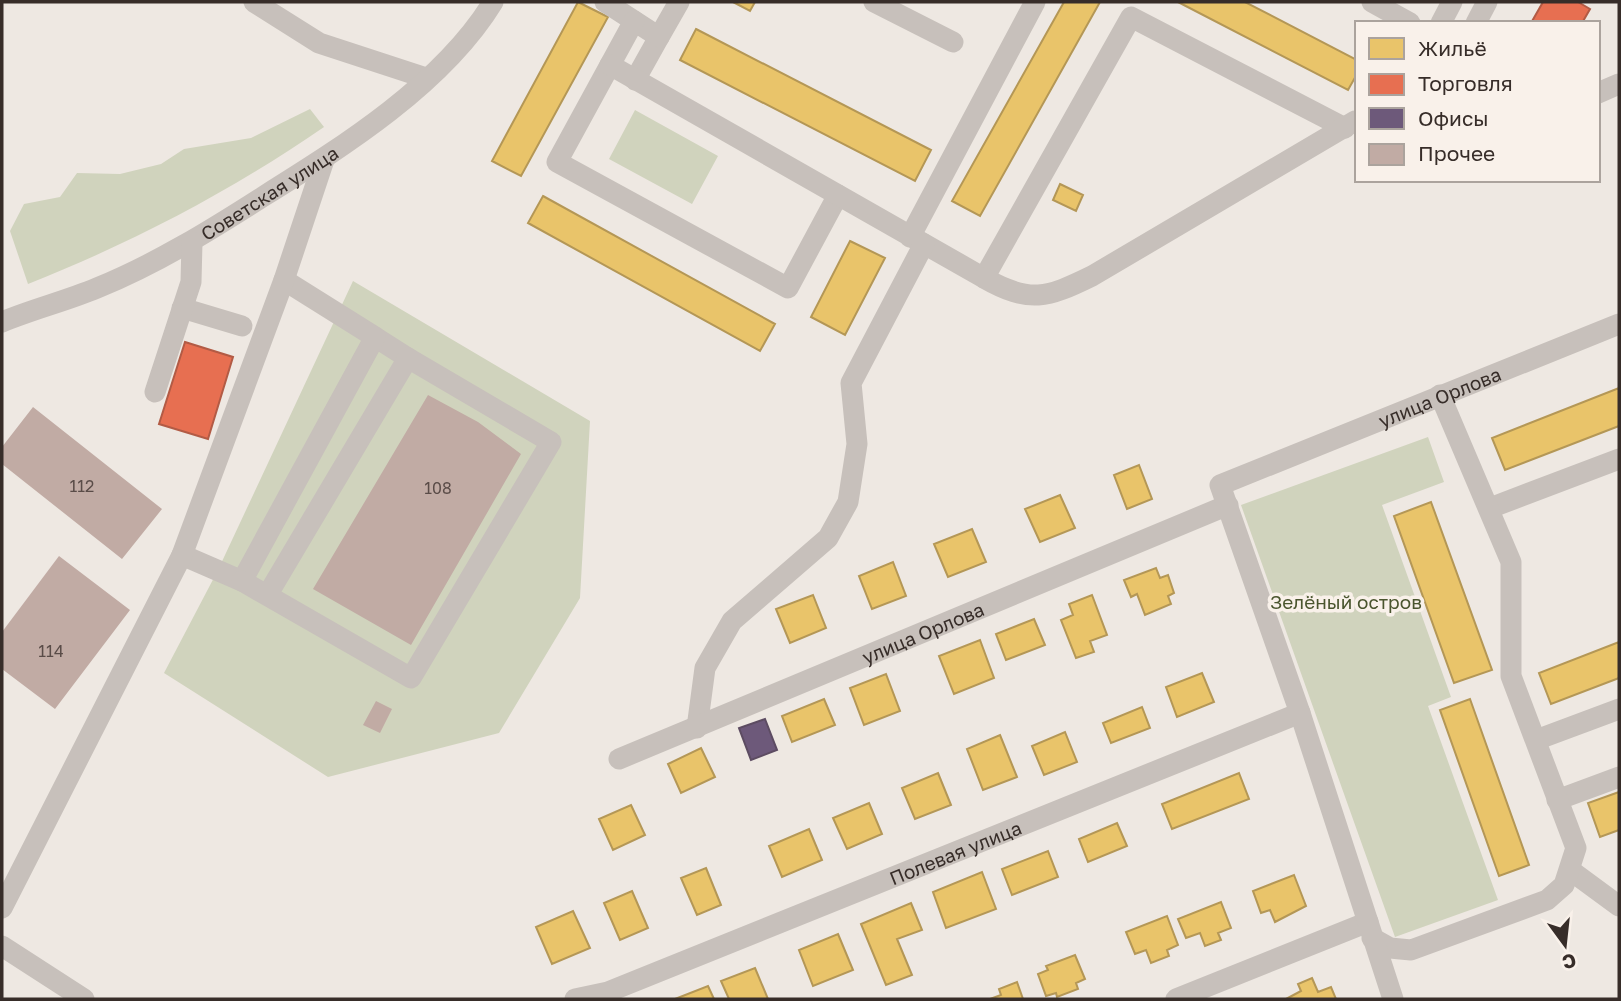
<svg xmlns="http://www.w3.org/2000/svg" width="1621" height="1001" font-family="'Golos Text',sans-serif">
	<rect width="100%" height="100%" fill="#eee8e2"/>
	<path fill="#d0d3bd" d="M310 109 324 127C231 191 134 242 28 284L10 231 24 204 60 197 77 173 120 174 161 164 184 149 251 138Z
		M635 110 718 156 692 204 609 159Z
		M353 281 590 421 580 598 499 733 328 777 164 673 218 570Z
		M1428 437 1444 482 1382 505 1451 697 1428 706 1498 900 1395 937 1241 505Z"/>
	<path fill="#e9c46a" stroke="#b49756" stroke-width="2" d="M578 2 608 17 521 176 492 161Z
		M733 2H755L750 11Z
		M1064 2H1100L980 216 952 201Z
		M1178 2H1245L1357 60V74L1348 90Z
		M696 29 931 150 915 181 680 60Z
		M1060 184 1083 195 1076 211 1053 200Z
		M543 196 775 324 760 351 528 223Z
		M850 241 885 258 845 335 811 317Z
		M1619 388V426L1505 470 1492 438Z
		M1139 465 1152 499 1127 509 1114 475Z
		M1060 495 1075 528 1040 542 1025 509Z
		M1431 502 1492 670 1454 683 1394 516Z
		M972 529 986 562 948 577 934 544Z
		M893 562 906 596 872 609 859 576Z
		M1156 568 1160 578 1168 575 1174 593 1168 596 1171 604 1145 615 1137 594 1131 597 1124 580Z
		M813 595 826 628 790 643 776 609Z
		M1092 595 1107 635 1090 641 1094 652 1076 658 1061 620 1073 615 1069 604Z
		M1034 619 1045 645 1006 660 996 634Z
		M980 640 994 678 954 694 939 656Z
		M1619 642V678L1551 704 1539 673Z
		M1202 673 1214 702 1177 717 1166 687Z
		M886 674 900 711 864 725 850 688Z
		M824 699 835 725 792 742 782 716Z
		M1470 699 1529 865 1499 876 1440 710Z
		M1142 707 1150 728 1111 743 1103 723Z
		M1065 732 1077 762 1044 775 1032 746Z
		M1000 735 1017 777 983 790 967 749Z
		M701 748 715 777 681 793 668 764Z
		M938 773 951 805 915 819 902 788Z
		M1239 773 1249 799 1172 829 1162 804Z
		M1619 792V830L1600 837 1588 803Z
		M869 803 882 834 847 849 833 818Z
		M631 805 645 835 613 850 599 819Z
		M1117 823 1127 846 1088 862 1079 839Z
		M809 829 822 860 782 877 769 846Z
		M1048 851 1058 877 1012 895 1002 869Z
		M706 868 721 905 697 915 681 878Z
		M982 872 996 909 946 928 933 892Z
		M1294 875 1306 906 1275 922 1270 910 1261 913 1253 891Z
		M632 891 648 928 620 940 604 903Z
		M1221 902 1231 928 1218 933 1221 940 1205 946 1200 933 1186 938 1178 919Z
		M911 903 922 930 897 939 912 975 886 985 861 924Z
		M573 911 590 948 552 964 536 927Z
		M1167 916 1178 945 1167 950 1169 956 1151 963 1146 950 1135 954 1126 932Z
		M838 934 853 970 813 986 799 950Z
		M1075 955 1085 979 1076 983 1078 989 1057 997 1056 993 1046 996 1038 974 1048 970 1046 966Z
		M755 968 768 999H729L721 981Z
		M1312 978 1318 992 1331 987 1336 999H1286L1301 991 1298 984Z
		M1017 982 1023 999H990L1001 995 999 989Z
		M708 986 714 999H675Z"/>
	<path fill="#e76f51" stroke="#b25b45" stroke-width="2" d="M1543 2H1578L1590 9 1582 23H1531Z
		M185 342 233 357 208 439 159 424Z"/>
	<path fill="#6d597a" stroke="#5d4c62" stroke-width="2" d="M765 719 777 750 751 760 739 728Z"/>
	<path fill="#c1aba4" d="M428 395 478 422 521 454 411 645 313 589Z
		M33 407 162 509 122 559 2 464V447Z
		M59 556 130 610 55 709 2 669V632Z
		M376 701 392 709 380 733 363 725Z"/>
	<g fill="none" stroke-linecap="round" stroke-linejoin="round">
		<g stroke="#c7c0bb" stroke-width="21">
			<path d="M254 2 319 43 426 78"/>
			<path d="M605 2 659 37 635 80"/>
			<path d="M874 2 953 42"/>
			<path d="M1372 2 1410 23"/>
			<path d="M634 21 557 162 788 288 838 195"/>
			<path d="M1441 23 1452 2"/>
			<path d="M1476 23 1487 2"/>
			<path d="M659 37 679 2"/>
			<path d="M610 65 984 278 1131 17 1345 128"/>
			<path d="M1598 93 1619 84"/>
			<path d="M910 237 1035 2"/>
			<path d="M984 278C1030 304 1047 298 1092 276L1355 121"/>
			<path d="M182 308 242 326"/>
			<path id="s1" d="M2 322C33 309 66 301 97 288 156 264 211 230 264 196 344 146 443 84 493 2"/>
			<path d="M375 337 408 358"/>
			<path d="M155 392 191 282 192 242"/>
			<path d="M1490 508 1619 459"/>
			<path d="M182 555 242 581 375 337 284 280"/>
			<path d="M242 581 411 678 551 442 408 358 268 594"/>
			<path d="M697 728 705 668 732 621 828 538 848 502 857 444 851 383 924 244"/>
			<path d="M1536 740 1619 709"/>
			<path id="s2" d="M619 759 1228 505"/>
			<path d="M1557 800 1619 777"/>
			<path d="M1570 870 1619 906"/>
			<path d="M2 908 182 555 284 280 324 160"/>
			<path d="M1372 938 1390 948 1411 950 1547 900 1564 885 1576 848 1511 676V562L1440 395"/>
			<path d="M2 946 84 999"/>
			<path id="s3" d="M575 999 608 992 1300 713"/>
			<path d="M1176 999 1368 922"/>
			<path id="s4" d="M1393 999 1300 713 1220 485 1619 324"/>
		</g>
	</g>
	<g text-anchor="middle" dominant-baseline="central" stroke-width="7" stroke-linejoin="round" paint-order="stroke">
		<g font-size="16" fill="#5a4c48">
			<text x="82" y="486">112</text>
			<text x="438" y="488">108</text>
			<text x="51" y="651">114</text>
		</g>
		<g font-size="19" fill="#372d29" stroke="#f9f1ea">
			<text stroke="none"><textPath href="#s1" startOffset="298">Советская улица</textPath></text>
			<text stroke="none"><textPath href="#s4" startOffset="779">улица Орлова</textPath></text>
			<text stroke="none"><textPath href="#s2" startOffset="329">улица Орлова</textPath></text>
			<text stroke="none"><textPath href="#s3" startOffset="408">Полевая улица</textPath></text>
		</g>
		<g font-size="19" fill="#4a552e" stroke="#f9f1ea">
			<text x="1346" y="601">Зелёный остров</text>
		</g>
	</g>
	<rect width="1621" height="1001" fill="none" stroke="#372d29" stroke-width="7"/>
	<rect x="1355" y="21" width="245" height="161" fill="#f9f1ea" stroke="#aba39d" stroke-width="2"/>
	<rect x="1369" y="38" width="35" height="21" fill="#e9c46a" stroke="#aba39d" stroke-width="2"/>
	<text x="1418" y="56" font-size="21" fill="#372d29">Жильё</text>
	<rect x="1369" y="74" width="35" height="21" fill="#e76f51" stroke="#aba39d" stroke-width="2"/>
	<text x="1418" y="91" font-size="21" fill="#372d29">Торговля</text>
	<rect x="1369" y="108" width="35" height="21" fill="#6d597a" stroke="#aba39d" stroke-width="2"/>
	<text x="1418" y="126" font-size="21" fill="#372d29">Офисы</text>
	<rect x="1369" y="144" width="35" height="21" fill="#c1aba4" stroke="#aba39d" stroke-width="2"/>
	<text x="1418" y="161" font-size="21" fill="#372d29">Прочее</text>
	<g transform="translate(1565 945) rotate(165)" stroke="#f9f1ea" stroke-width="5" paint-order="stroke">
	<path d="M0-5L12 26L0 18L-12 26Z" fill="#372d29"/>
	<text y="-10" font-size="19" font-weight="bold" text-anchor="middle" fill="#372d29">С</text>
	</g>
</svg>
